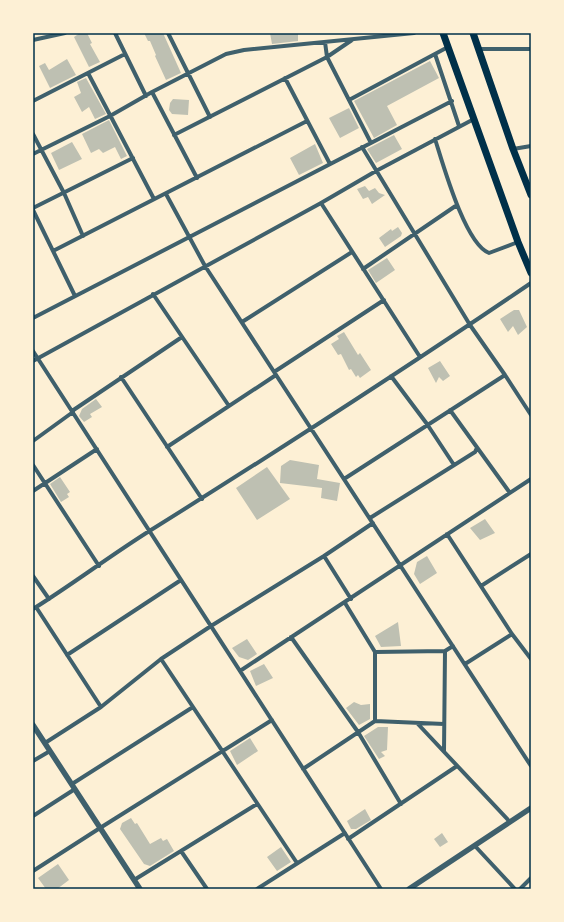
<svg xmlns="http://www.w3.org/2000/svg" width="564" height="922" font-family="Montserrat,sans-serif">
	<rect width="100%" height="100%" fill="#fdf0d5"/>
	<path fill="#bec0b2" d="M80 33H87L92 43 90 44 100 62 89 67 74 37Z
		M144 33H163L181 73 166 80 155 56 156 55 150 41H148Z
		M270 33H298V41L272 44Z
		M67 59 76 75 50 88 39 66 45 63 49 70Z
		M430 61 439 78 387 106 397 125 374 138 354 101Z
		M86 78 106 114 95 119 89 107 82 112 74 97 81 93 77 82Z
		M173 99 189 100 188 115 172 114 169 110 170 103Z
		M349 108 359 128 340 138 329 118Z
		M109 120 127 156 121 159 115 147 103 153 99 149 91 153 82 134Z
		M394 135 402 149 376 163 367 149Z
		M72 142 82 159 59 170 51 153Z
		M315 144 323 163 299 175 290 158Z
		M365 186 369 191 375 188 379 193 385 195 372 204 368 197 363 199 357 189Z
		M398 227 402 233 401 236 385 247 379 238 391 229 392 231Z
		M387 258 395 270 376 283 368 270Z
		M514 310H519L527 327 518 335 513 326 508 332 500 319Z
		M344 332 358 355 360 353 371 370 360 378 358 375 356 377 351 369 349 370 341 354 338 355 331 344 339 339 337 336Z
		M440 361 450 376 443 381 439 377 436 383 428 368Z
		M96 399 102 407 90 414 92 417 84 422 79 416 82 409Z
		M290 460 319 465 317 479 340 483 337 501 321 498 322 488 280 483 281 466Z
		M267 467 290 499 257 520 236 488Z
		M60 477 70 492 67 494 69 497 61 502 50 484Z
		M485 519 495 533 480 540 470 528Z
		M427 556 437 573 420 584 414 574 417 562Z
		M398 622 401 646 381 647 375 636Z
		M247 639 257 654 248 660 239 657 232 648Z
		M264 664 273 678 256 686 250 671Z
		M354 702 361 705 370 704V719L359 725 346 708Z
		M378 727H388L387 750 381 752 385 756 379 759 364 736Z
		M250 738 258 751 237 765 230 751Z
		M365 809 371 820 356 829H351L347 821Z
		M131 818 135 824 137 823 150 844 161 838 163 841 167 839 174 851 150 866 144 864 120 829 122 823Z
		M442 833 448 842 440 847 434 839Z
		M281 847 291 862 277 871 267 857Z
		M58 864 69 880 57 889H46L38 878Z"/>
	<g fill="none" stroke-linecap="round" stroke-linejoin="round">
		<path stroke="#3f606c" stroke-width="4" d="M115 33 146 96
			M168 33 210 117
			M33 40 65 33
			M325 42 327 57 371 143
			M479 49H531
			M435 54 459 126
			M88 73 154 199
			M285 78 330 164
			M152 92 197 178
			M349 100 448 47
			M33 101 125 54
			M33 134 64 193 83 236
			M174 135 327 57 352 40
			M435 139C443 164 465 244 489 253L518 242
			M362 147 470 325 505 375 531 415
			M513 149 531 146
			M33 154 110 116 152 92 226 54 244 50 414 33
			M166 194 205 266 531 766
			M321 203 420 357
			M33 208 133 158
			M33 210 75 296
			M53 251 307 121
			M363 269 457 205
			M153 294 229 406
			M33 318 452 101
			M242 322 352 252
			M33 351 381 889
			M33 361 321 203 376 171 474 119
			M274 372 384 300
			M391 376 427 424 454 465
			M121 377 202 499
			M450 410 510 493
			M72 411 182 337
			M33 441 73 412
			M167 447 276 375
			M33 465 99 566
			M344 479 505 375
			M33 491 97 449
			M370 518 475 452 477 448
			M447 534 512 634 531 659
			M324 556 351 599
			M33 576 49 599
			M481 586 531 554
			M345 603 375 652V721
			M36 607 101 707
			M33 609C73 584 111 555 151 530 279 450 406 368 531 283
			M291 637 358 732 401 804
			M375 652 445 651 453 646
			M67 655 181 580
			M161 659 297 863
			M465 664 512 634
			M240 671 531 479
			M417 723 510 822
			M45 743 101 707 161 659 211 626 324 556 373 523
			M444 751 445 651
			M33 761 50 751
			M303 769 375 721 444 724
			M72 784 193 707
			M33 816 75 789
			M348 839 457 766
			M475 846 515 889
			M181 851 207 889
			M33 871 100 828 272 720
			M134 880 257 804
			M257 889 345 833
			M520 889 531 878"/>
		<path stroke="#3f606c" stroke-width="5.5" d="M33 725 140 889
			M409 889 531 808"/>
		<path stroke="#003049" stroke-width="7" d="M443 33 518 242 531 273
			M473 33 513 149 531 195"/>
	</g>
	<rect width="564" height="922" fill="none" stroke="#fdf0d5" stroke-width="68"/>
	<rect x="34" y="34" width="496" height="854" fill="none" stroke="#003049" stroke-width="1.5"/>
</svg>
